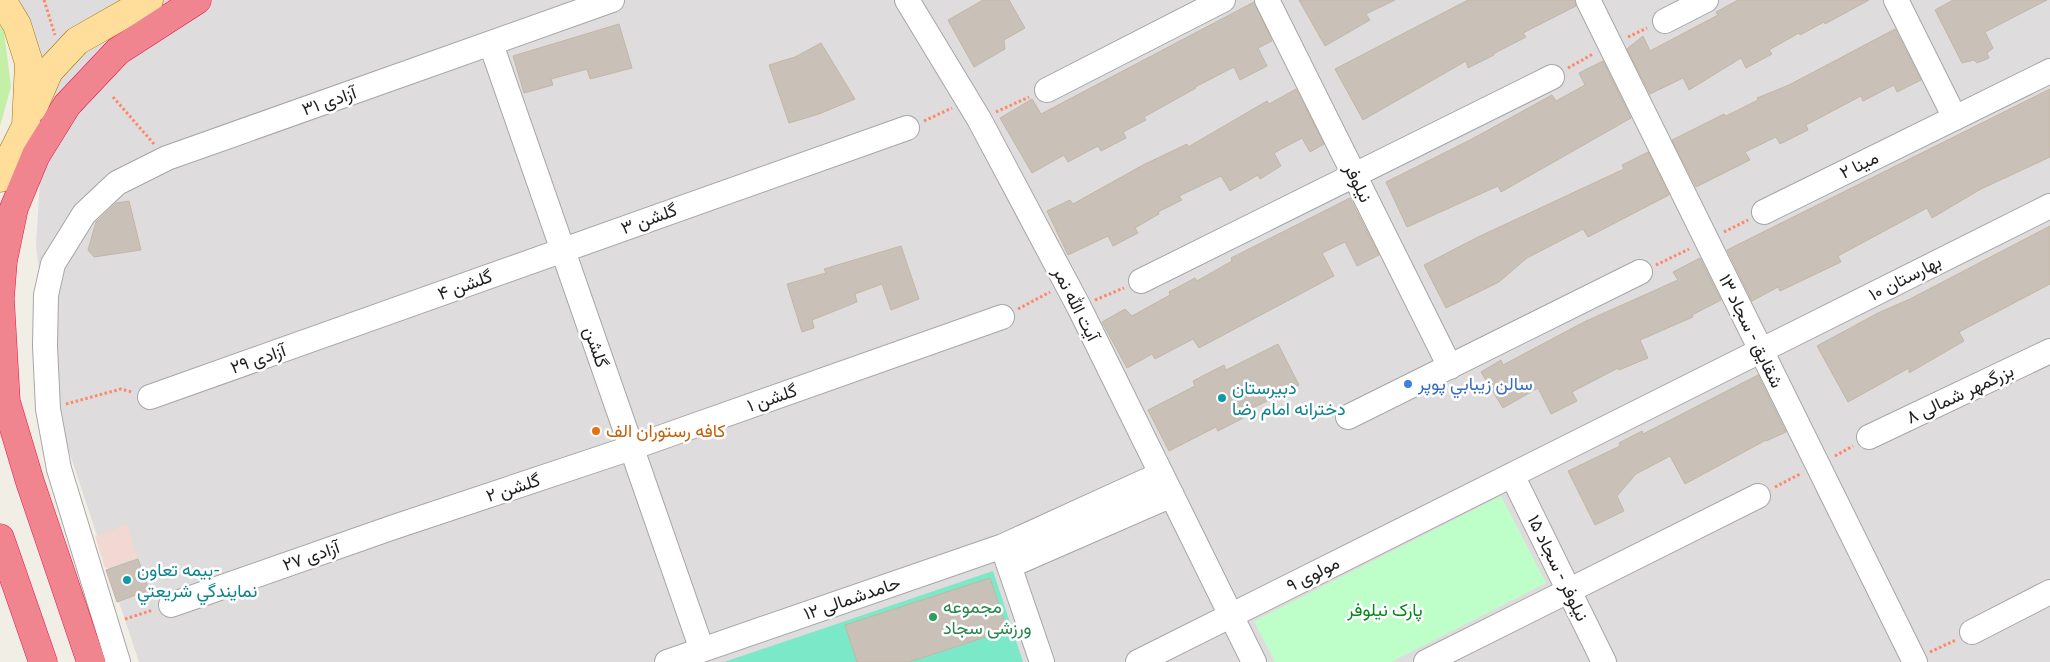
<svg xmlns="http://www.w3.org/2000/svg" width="2050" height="662" font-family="'Fira Sans Condensed',Vazirmatn,sans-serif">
	<rect width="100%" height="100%" fill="#f1eee5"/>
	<path fill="#dedcdc" d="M19 0H2050V662H139L57 415 36 245 45 103 30 20Z"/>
	<path fill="#f3d7d2" d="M127 525 138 557 105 568 95 536Z"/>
	<path fill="#c3f0a6" d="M0 24 4 32 11 87 0 126Z"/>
	<path fill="#beffc9" d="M1501 496 1546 583 1391 662H1275L1254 621Z"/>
	<path fill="#7be8c8" d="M993 571 1023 662H724Z"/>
	<path fill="#c9c1b7" stroke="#c4b6a5" d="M983 0H1009L1025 28 1004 40 1005 49 974 67 948 20Z
		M1299 0H1395L1366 14 1370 20 1325 46Z
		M1468 0H1574L1576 6 1523 33 1526 37 1493 54 1494 55 1468 68 1466 61 1363 120 1335 69Z
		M1738 0H1869L1825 24 1824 22 1800 35 1799 33 1769 50 1772 54 1746 68 1741 58 1689 90 1683 78 1650 94 1627 49 1643 36 1650 51 1718 15 1716 12Z
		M1953 0H2047L1985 32 1993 48 1987 53 1989 58 1977 63 1974 60 1962 63 1935 10Z
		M1254 2 1272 41 1258 48 1267 66 1240 80 1234 67 1195 87 1196 88 1144 117 1146 120 1123 132 1126 138 1101 151 1098 146 1068 162 1064 155 1032 173 1000 118 1032 99 1041 114Z
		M619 24 632 68 590 79 587 69 551 79 553 85 524 93 513 56Z
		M1895 29 1921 80 1897 92 1894 85 1863 101 1861 96 1806 125 1808 130 1780 144 1776 137 1745 152 1750 160 1696 187 1672 140 1724 114 1726 116 1758 100 1757 98 1789 85Z
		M821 43 855 99 819 114 789 123 769 65 795 57Z
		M1603 61 1631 118 1501 192 1498 186 1407 227 1386 182 1470 140 1552 95 1556 101 1585 85 1579 73Z
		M1296 89 1324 144 1310 152 1302 138 1274 153 1281 166 1260 179 1258 175 1230 191 1221 176 1179 196 1182 200 1158 212 1159 214 1135 228 1138 233 1113 246 1108 236 1068 255 1047 211 1070 200 1073 204 1143 165 1187 144 1188 147 1267 101 1269 104Z
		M2050 89V157L1981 189 1932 218 1927 208 1838 256 1841 262 1780 291 1778 287 1752 301 1727 250Z
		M1648 152 1669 195 1588 237 1583 229 1527 258 1499 282 1446 308 1424 265 1478 237 1624 169 1622 165Z
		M1350 198 1379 255 1357 266 1345 242 1322 253 1334 276 1199 348 1193 339 1155 359 1152 354 1127 368 1102 322 1125 309 1132 316 1170 295 1169 292 1195 278 1197 281 1232 261 1231 258Z
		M129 201 141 250 94 257 88 250 96 222 116 203Z
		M2050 226V284L1959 332 1964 341 1909 373V368L1848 402 1817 346 1878 313 1910 299Z
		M901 246 919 299 891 310 882 284 855 294 857 302 812 320 814 328 802 332 787 284 826 273 824 269Z
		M1700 258 1721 300 1692 315 1693 317 1640 340 1648 358 1619 370 1618 368 1572 392 1577 401 1551 414 1538 388 1503 408 1481 372 1501 360 1503 365 1584 322 1678 280 1673 272Z
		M1278 344 1299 385 1247 411 1249 415 1218 431 1216 427 1169 451 1148 410 1195 386 1193 381 1224 365 1226 370Z
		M1758 375 1786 432 1766 441V440L1685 484 1670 456 1636 474 1617 496 1624 511 1595 525 1568 471 1620 446 1619 443 1642 431 1643 434Z
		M138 559 149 590 117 602 106 570Z
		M990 578 1007 630 909 662H857L845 625Z"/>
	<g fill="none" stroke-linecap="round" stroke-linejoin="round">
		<defs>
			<path id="minor" d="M907 0 979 119 1079 307 1254 662
				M1267 0 1450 367
				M1588 0 1915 662
				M1896 0 1955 118
				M1665 21 1706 0
				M491 44 702 650
				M1047 90 1223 0
				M1764 212 2050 71
				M1141 281 1552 77
				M150 397 907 128
				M1348 417 1640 272
				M1869 437 2050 351
				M1512 475 1604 662
				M1004 551 1042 662
				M1009 566 1172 495
				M171 605 394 527 631 448 1002 317
				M1972 632 2050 592
				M118 662 59 469 48 409 45 346 46 295 53 264 84 214 117 183 167 158 612 0
				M667 662 1003 546 1161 474
				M1138 662 2050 206
				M1426 662 1758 496"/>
			<path id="major" d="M33 108 49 71 77 41 149 0
				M0 178 26 126 29 63 17 25 2 0"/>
			<path id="highway" d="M1 385 30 482 91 662
				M6 402 0 298 3 261 14 208 36 155 67 105 118 51 197 0
				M0 538 43 662"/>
		</defs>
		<use href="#minor" stroke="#a6a6a6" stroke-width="26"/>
		<use href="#major" stroke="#9b7600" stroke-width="29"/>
		<use href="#highway" stroke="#ec144a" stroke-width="29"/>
		<path stroke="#ff8668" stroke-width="3" stroke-dasharray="2.5 2.5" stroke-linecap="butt" d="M44 0 55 35
			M1628 37 1647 28
			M1568 68 1593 54
			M113 97 154 144
			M996 112 1029 97
			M924 121 952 108
			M1724 232 1748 220
			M1656 265 1689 249
			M1095 300 1124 288
			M1018 309 1050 292
			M66 404 121 389 132 392
			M1835 456 1853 446
			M1775 487 1800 474
			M125 619 153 610
			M1930 652 1956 640"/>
		<use href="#minor" stroke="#fff" stroke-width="24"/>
		<use href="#major" stroke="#ffde9c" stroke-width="28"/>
		<use href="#highway" stroke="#f0858f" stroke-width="28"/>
	</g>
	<circle fill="#3f7fe0" stroke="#fff" stroke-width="2" cx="1408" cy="384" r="5"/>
	<g fill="#0f9aa8" stroke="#fff" stroke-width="2">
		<circle cx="1222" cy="398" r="5"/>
		<circle cx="127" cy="580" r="5"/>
	</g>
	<circle fill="#e8710a" stroke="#fff" stroke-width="2" cx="596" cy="431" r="5"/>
	<circle fill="#2e9e5b" stroke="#fff" stroke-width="2" cx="933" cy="617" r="5"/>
	<g text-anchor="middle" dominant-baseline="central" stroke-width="5" stroke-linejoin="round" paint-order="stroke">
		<g font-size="18" fill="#1f1f1f" stroke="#fff">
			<text transform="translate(329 101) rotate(-19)">آزادی ۳۱</text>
			<text transform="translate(1859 165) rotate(-26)">مینا ۲</text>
			<text transform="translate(1358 183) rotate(64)">نیلوفر</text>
			<text transform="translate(649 219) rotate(-20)">گلشن ۳</text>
			<text transform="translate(1905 278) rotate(-27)">بهارستان ۱۰</text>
			<text transform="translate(465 285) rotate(-20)">گلشن ۴</text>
			<text transform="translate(1076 304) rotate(63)">آیت الله نمر</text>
			<text transform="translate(1751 331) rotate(64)">شقایق - سجاد ۱۳</text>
			<text transform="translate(596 347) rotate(71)">گلشن</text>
			<text transform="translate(258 359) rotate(-19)">آزادی ۲۹</text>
			<text transform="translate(1960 394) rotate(-25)">بزرگمهر شمالی ۸</text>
			<text transform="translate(772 398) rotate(-19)">گلشن ۱</text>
			<text transform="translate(513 488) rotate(-18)">گلشن ۲</text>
			<text transform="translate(311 556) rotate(-19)">۲۷ آزادی</text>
			<text transform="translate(1558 568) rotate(64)">نیلوفر - سجاد ۱۵</text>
			<text transform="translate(1313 574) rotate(-27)">مولوی ۹</text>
			<text transform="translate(852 598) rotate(-19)">حامدشمالی ۱۲</text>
		</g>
		<g font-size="18" fill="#366cbe" stroke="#fff" text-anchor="start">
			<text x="1418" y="384">سالن زيبابي پوپر</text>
		</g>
		<g font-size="18" fill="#0d838f" stroke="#fff" text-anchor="start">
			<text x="1232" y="388">دبیرستان<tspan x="1232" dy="21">دخترانه امام رضا</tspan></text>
			<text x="137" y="570">بيمه تعاون-<tspan x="137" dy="21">نمايندگي شريعتي</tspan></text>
		</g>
		<g font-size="18" fill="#c56008" stroke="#fff" text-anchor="start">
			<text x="606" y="431">کافه رستوران الف</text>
		</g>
		<g font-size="18" fill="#27864d" stroke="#fff" text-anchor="start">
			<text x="943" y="607">مجموعه<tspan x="943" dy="21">ورزشی سجاد</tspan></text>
		</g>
		<g font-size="18" fill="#018a19" stroke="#fff">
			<text x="1385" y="610">پارک نیلوفر</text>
		</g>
	</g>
</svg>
